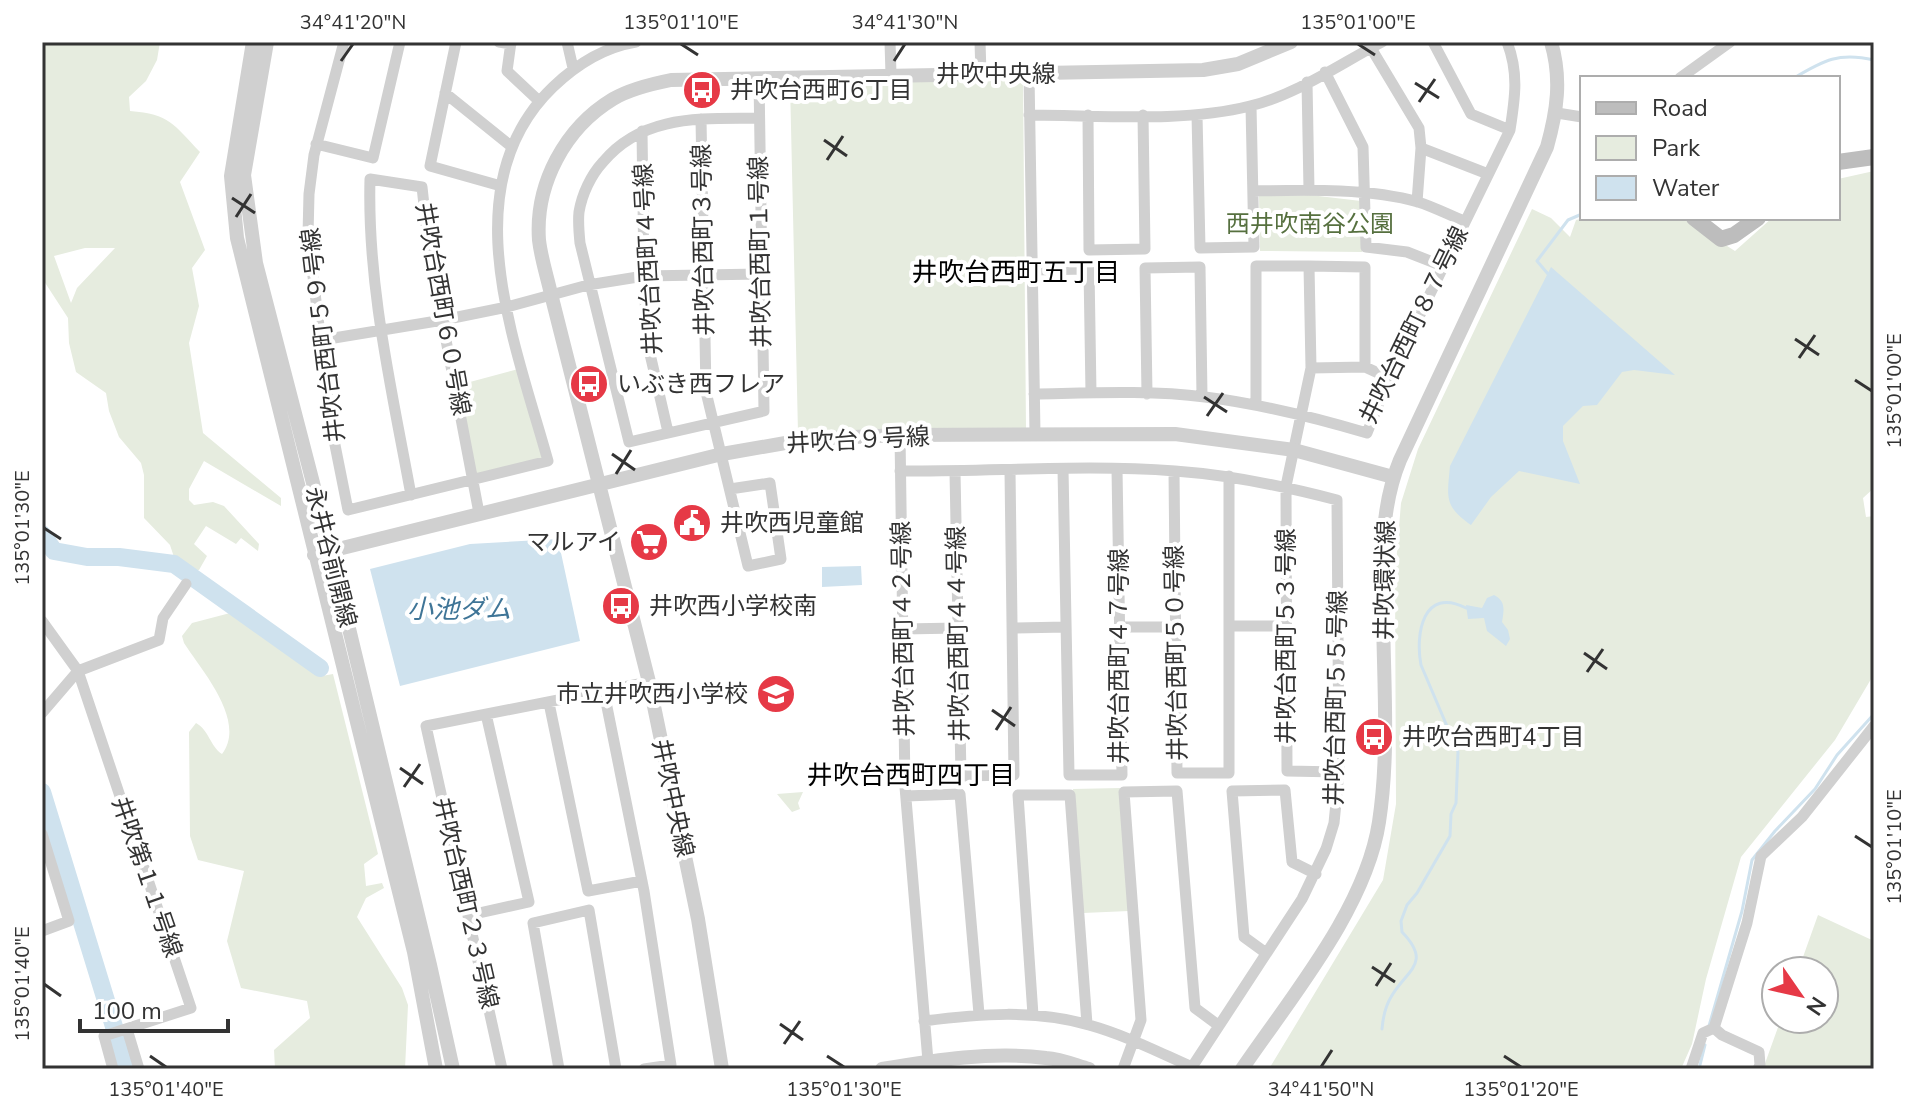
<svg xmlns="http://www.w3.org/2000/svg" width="1916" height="1111" font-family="'Nunito Sans','Noto Sans JP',sans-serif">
	<rect width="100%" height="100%" fill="#fff"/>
	<path fill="#e6ecdf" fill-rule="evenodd" d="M42 42H160L157 60 146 81 129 97 130 111C170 114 173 124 200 152L180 182 205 250 192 268 199 306 189 343 203 433 281 498V506L204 461 189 489V500L194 505 213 502 224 506 259 544 258 551 241 538 236 544 206 526 194 544 207 556 199 570H192L175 560 170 545 144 518V475L141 463 119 437 109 411 106 393 76 372 69 343 68 318 42 278ZM85 248H115L77 288 71 303 54 256Z
		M1023 77 1026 429 798 433 790 83Z
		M1874 171V488L1863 498 1866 517 1874 516V674L1835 740 1741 857 1706 979 1692 1044 1681 1069H1269L1383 880 1396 804 1395 576 1401 503 1418 449 1532 209 1551 218 1570 237 1576 220 1585 218H1683L1735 251 1772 218H1838V179Z
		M1310 195 1361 201 1362 252 1260 251 1259 196Z
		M522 368 548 461 473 480 455 386Z
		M234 612 322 676 333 674 378 854 364 864 366 886 382 883 384 888 366 898 357 917 402 988 408 1005 405 1069H275L274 1050 310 1018 307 1001 241 988 227 941 244 871 198 860 190 836 189 732 196 723C209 730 210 746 222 754 247 721 202 671 184 643L182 636 192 623Z
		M1120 788 1129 911 1083 913 1073 789Z
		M803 792 798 803 800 809 792 812 777 794Z
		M1818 915 1874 941V1069H1763L1781 1019H1824V971H1798Z"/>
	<path fill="#cfe2ee" d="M1551 267 1675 375 1634 370 1622 372 1597 405 1583 406 1563 426V441L1580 484 1519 471 1491 497 1471 525C1444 506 1447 498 1450 466Z
		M558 539 580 641 400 686 370 569 470 544Z
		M861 566 862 585 822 587V567Z
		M1494 595C1506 601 1504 610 1502 622L1508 630 1510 639 1506 646 1487 631 1484 618 1468 619 1466 605 1482 608 1487 598Z"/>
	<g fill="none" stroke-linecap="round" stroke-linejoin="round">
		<path stroke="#cfe2ee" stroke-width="3" d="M1794 78C1824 60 1839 52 1874 60
			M1548 274 1537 261 1568 220 1582 214
			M1709 1026 1742 911 1752 860 1775 831 1815 789 1837 755 1874 714
			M1382 1029C1383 1017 1385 1007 1391 997 1406 970 1433 964 1402 932L1401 921 1407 905 1417 893 1450 836 1451 814 1456 803 1458 752 1421 665C1415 634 1423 586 1466 608
			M1699 1069 1705 1045"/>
		<path stroke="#cfe2ee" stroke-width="18" d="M42 534 54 551 87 557H119L174 564 320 668
			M42 792 127 1069"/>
		<path stroke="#d0d0d0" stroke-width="11" d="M344 42 314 155 309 194 308 235 331 425 348 510 548 461C516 345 450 186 553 87 576 65 605 47 636 42
			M456 42 430 166 501 186
			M499 42 511 44
			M511 42 507 71 539 101
			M567 42 573 68
			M890 42 891 74
			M980 42 981 74
			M1433 42 1471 114 1510 130
			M1371 48 1419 128 1421 148 1417 202
			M1325 72 1363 147 1366 247 1407 252 1443 266
			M1029 75 1035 433
			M1680 78 1730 42
			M1307 82 1309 190
			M445 93 512 147
			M1557 113 1582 117
			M1029 115C1097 115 1184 123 1250 106 1296 95 1340 64 1382 42
			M1088 115 1089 250 1145 249 1143 115
			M1197 115 1200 248 1254 247 1251 106
			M758 118C701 119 643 114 603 162 591 175 582 194 579 212 578 221 579 233 580 243L629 442 764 411 759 79
			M701 119 706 392 748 566 781 559 770 483 730 489
			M642 131 644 276 647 341 668 432
			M316 144 373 158 400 42
			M1421 148 1488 174
			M1254 191C1304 190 1370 188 1418 202 1434 207 1449 215 1464 221
			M1030 270 1089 269 1091 393
			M322 340 443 320 507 307 588 285 644 276 760 274
			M1311 368 1365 367
			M1034 394C1090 393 1149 390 1205 397 1261 404 1313 417 1367 433L1389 378 1510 130C1515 98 1519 73 1507 42
			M1147 394 1145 268 1200 267 1202 396
			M1256 405V266H1309
			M900 435 905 787 928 1061
			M1063 469 1069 775H1122L1117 469
			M900 471C991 472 1084 464 1175 471 1230 475 1284 486 1337 500L1339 772 1334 823 1326 849 1302 899 1192 1067C1158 1052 1125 1035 1089 1025 1036 1009 978 1014 924 1021
			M1174 471 1177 773H1229V476
			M955 472 961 776 1014 775 1010 471
			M411 495C392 391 367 285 370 179L422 187 429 251 479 513
			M42 621 78 671 191 1008 104 1036 113 1069
			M1229 626H1286
			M1120 627H1175
			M1012 628 1066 627
			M903 629 958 628
			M604 692 644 891 671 1065 644 1069
			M549 703 588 891 642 881
			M42 713 78 671 159 640 163 618 186 584
			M1339 772 1287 771 1286 486 1311 368 1309 266 1365 267V367L1389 378
			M906 796 960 794 979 1014
			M42 834 69 921 42 931
			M470 915 529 902 486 714
			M1266 953 1244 937 1232 791 1285 790 1292 862 1316 874
			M1033 1015 1018 795H1070L1087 1024
			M1714 1028 1722 1035 1759 1052 1760 1065 1758 1069
			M127 1029 139 1069
			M502 1069 426 726 649 682
			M559 1069 533 923 589 910 616 1069
			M1123 1069 1141 1020 1124 792 1177 791 1195 1008 1218 1025
			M1691 1069 1703 1033 1714 1028 1747 923 1761 856 1802 817 1874 726"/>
		<path stroke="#d0d0d0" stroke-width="14" d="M253 42 231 176 237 238 414 952 436 1069
			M267 42 244 175 256 263 326 533 430 965 453 1069
			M314 555 722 454 808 439 900 435 1175 434 1294 450 1393 477
			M722 1069 698 919 649 682 551 294C547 276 541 258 539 240 535 184 565 128 613 99 630 89 651 84 671 80L1203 70 1238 64 1291 42
			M882 1069C936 1060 992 1051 1046 1058 1061 1059 1075 1065 1089 1069
			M1242 1069C1291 997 1366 908 1379 822 1390 750 1383 676 1383 604 1382 555 1381 506 1400 460L1547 147C1557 111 1562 79 1551 42"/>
		<path stroke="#bdbdbd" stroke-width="16" d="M1838 162 1874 157
			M1694 218 1721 239 1734 235 1758 218"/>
	</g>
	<path fill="none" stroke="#333" stroke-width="3" d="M681 44 698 55M1358 44 1375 55M341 61 353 44M894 61 905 44M1415 83 1439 98M1419 102 1435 79M824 140 847 156M827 160 843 136M232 198 255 213M236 217 251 194M1795 339 1819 355M1799 358 1815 335M1855 380 1872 391M1204 397 1227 412M1207 416 1223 393M612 454 635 470M616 474 631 450M44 528 61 539M1584 653 1607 669M1587 672 1603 649M992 710 1015 726M996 730 1011 707M400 768 423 784M404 787 420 764M1855 836 1872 847M1372 967 1395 982M44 984 61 996M1376 986 1391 963M780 1024 803 1040M784 1044 800 1021M150 1056 166 1067M827 1056 844 1067M1504 1056 1521 1067M1321 1067 1332 1050"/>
	<defs>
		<symbol id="bus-disc" viewBox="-11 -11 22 22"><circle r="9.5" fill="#e63946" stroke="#fff"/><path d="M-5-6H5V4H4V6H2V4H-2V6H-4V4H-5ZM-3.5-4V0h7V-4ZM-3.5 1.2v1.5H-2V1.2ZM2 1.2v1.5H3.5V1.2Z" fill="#fff"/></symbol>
		<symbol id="civic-disc" viewBox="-11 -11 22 22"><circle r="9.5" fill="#e63946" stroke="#fff"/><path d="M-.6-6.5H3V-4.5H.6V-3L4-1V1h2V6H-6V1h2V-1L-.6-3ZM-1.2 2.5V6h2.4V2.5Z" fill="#fff"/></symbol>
		<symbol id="supermarket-disc" viewBox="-11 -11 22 22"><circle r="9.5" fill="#e63946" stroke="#fff"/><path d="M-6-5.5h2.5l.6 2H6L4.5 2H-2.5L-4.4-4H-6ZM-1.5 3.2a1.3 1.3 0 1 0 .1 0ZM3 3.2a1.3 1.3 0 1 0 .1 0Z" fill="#fff"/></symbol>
		<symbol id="school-disc" viewBox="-11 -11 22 22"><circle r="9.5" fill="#e63946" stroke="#fff"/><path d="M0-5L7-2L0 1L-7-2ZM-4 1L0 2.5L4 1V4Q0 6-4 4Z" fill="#fff"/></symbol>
	</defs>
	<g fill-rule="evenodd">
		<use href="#bus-disc" x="680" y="68" width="44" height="44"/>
		<use href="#bus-disc" x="567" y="362" width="44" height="44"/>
		<use href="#civic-disc" x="670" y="501" width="44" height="44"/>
		<use href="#supermarket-disc" x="627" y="520" width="44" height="44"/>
		<use href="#bus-disc" x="599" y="584" width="44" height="44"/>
		<use href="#school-disc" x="754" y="672" width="44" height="44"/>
		<use href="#bus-disc" x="1352" y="715" width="44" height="44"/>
	</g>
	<g text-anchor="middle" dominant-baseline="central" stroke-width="8" stroke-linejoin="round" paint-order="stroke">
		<g font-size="24" fill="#333" stroke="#fff">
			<text x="996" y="74">井吹中央線</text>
			<text transform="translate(703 240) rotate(-91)">井吹台西町３号線</text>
			<text transform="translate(760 252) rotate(-91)">井吹台西町１号線</text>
			<text transform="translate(648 259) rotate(-93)">井吹台西町４号線</text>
			<text transform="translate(443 309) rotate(80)">井吹台西町６０号線</text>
			<text transform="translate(1414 325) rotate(-64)">井吹台西町８７号線</text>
			<text transform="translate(323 335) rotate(-97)">井吹台西町５９号線</text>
			<text transform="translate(858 440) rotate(-3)">井吹台９号線</text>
			<text transform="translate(331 557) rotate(76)">永井谷前開線</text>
			<text transform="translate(1385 580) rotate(-89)">井吹環状線</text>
			<text transform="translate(903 629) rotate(-91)">井吹台西町４２号線</text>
			<text transform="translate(958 634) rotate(-91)">井吹台西町４４号線</text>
			<text transform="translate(1286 636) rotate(-90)">井吹台西町５３号線</text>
			<text transform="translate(1176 653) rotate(-91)">井吹台西町５０号線</text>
			<text transform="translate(1119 656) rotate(-90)">井吹台西町４７号線</text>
			<text transform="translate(1336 698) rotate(-89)">井吹台西町５５号線</text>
			<text transform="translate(673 798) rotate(78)">井吹中央線</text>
			<text transform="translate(147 877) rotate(71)">井吹第１１号線</text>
			<text transform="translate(466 903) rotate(77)">井吹台西町２３号線</text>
		</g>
		<g font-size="24" fill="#333" stroke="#fff" text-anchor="start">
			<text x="730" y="90">井吹台西町6丁目</text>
			<text x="617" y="384">いぶき西フレア</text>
			<text x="720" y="523">井吹西児童館</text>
			<text x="621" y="542" text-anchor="end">マルアイ</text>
			<text x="649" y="606">井吹西小学校南</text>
			<text x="748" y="694" text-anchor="end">市立井吹西小学校</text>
			<text x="1402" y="737">井吹台西町4丁目</text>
		</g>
		<g font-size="24" fill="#56703f" stroke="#fff">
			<text x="1310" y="224">西井吹南谷公園</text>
		</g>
		<g font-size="26" fill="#000" stroke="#fff">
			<text x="1016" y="272">井吹台西町五丁目</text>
			<text x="911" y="775">井吹台西町四丁目</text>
		</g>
		<g font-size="26" font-style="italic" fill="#3f7597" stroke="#fff">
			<text x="459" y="609">小池ダム</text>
		</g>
	</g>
	<rect width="1916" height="1111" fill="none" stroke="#ffffff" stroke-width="88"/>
	<rect x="1580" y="76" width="260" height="144" fill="#ffffff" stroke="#adadad" stroke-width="2"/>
	<rect x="1596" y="102" width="40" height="12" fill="#bdbdbd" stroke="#adadad" stroke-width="2"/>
	<text x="1652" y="116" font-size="24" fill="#333333">Road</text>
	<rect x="1596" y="136" width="40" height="24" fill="#e6ecdf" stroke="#adadad" stroke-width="2"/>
	<text x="1652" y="156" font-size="24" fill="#333333">Park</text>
	<rect x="1596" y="176" width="40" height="24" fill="#cfe2ee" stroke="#adadad" stroke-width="2"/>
	<text x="1652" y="196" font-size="24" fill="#333333">Water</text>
	<g transform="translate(1800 995) rotate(124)"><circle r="38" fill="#ffffff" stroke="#adadad" stroke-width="2"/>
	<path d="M0-6L14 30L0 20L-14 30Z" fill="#e63946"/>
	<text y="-12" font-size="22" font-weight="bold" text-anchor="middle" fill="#333333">N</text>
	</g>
	<path d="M80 1019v12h148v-12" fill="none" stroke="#333333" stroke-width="4"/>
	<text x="92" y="1019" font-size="24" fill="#333333" stroke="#ffffff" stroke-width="6" paint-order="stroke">100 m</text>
	<rect x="44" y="44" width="1828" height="1023" fill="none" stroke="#333" stroke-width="3"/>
	<g font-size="20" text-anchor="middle" fill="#333">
		<text x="353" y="29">34°41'20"N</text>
		<text x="681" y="29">135°01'10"E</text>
		<text x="905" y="29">34°41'30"N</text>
		<text x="1358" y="29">135°01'00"E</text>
		<text transform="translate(1894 391) rotate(-90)" y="7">135°01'00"E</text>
		<text transform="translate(22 528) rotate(-90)" y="7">135°01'30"E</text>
		<text transform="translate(1894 847) rotate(-90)" y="7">135°01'10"E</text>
		<text transform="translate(22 984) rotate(-90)" y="7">135°01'40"E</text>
		<text x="166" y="1096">135°01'40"E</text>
		<text x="844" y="1096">135°01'30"E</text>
		<text x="1321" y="1096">34°41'50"N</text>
		<text x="1521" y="1096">135°01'20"E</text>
	</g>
</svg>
